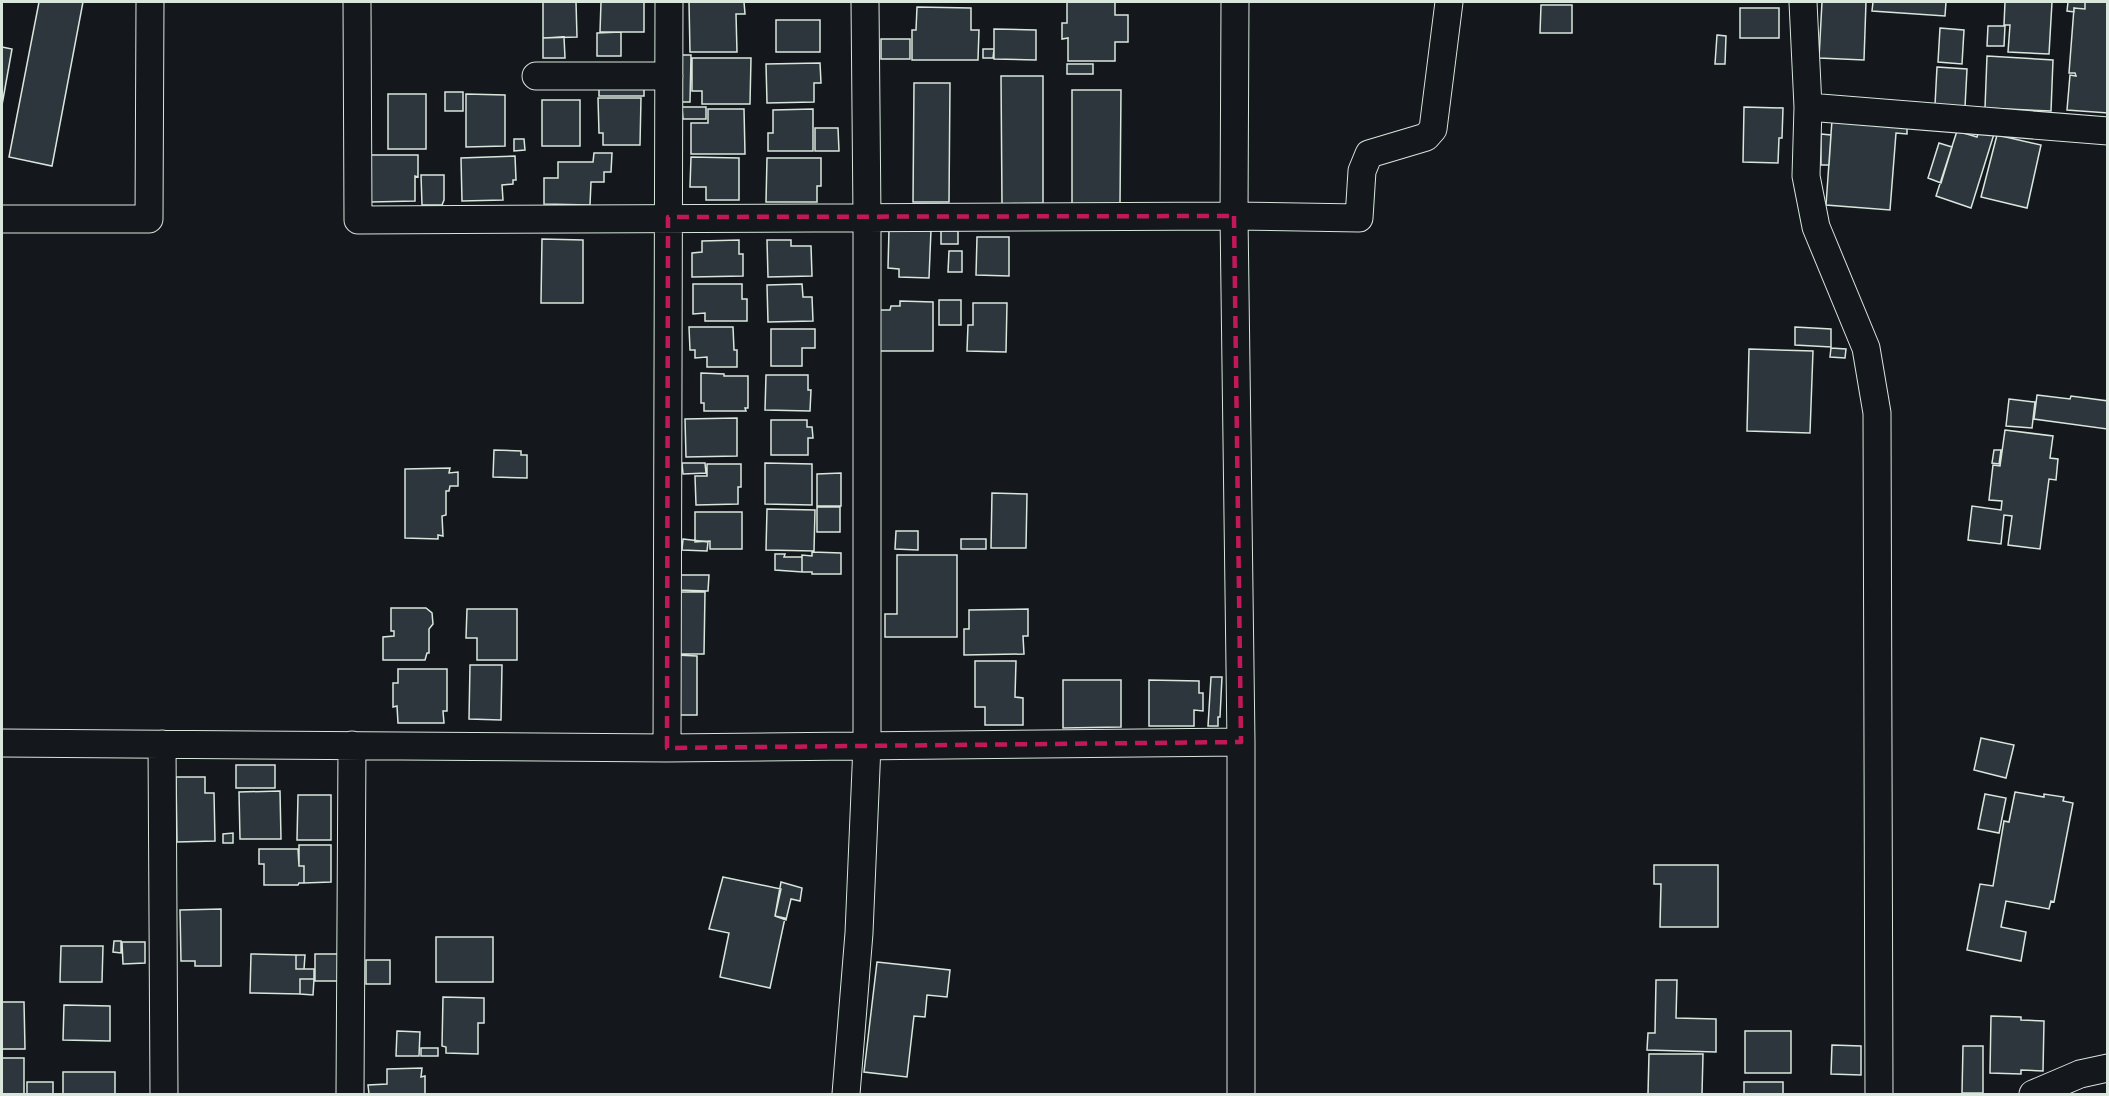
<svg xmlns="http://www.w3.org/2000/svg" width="2109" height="1096" font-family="'IBM Plex Sans',sans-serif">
	<rect width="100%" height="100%" fill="#14181c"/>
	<path fill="#2c363c" stroke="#d8e6dc" stroke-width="1.5" d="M39 2H83L52 166 9 157Z
		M543 2H576L577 37 543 38Z
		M601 2H644V32H600Z
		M689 2H744L745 14H736L737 52H690Z
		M1067 2H1115V15H1128V42H1115V61H1068V38L1062 39V23H1067Z
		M1822 2H1866L1864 60 1819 58Z
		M1873 2H1946L1945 16 1872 11Z
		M2005 2H2052L2049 54 2008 52 2010 25H2004Z
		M2068 2H2085V9L2074 8V12L2067 11Z
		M2085 2H2108V113L2067 110 2070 75 2076 76 2075 73H2069L2074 8 2085 9Z
		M1541 5H1572V33H1540Z
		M917 7 971 8V30H979L978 60H912V30H916Z
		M1740 8H1779V38H1740Z
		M776 20H820V52H776Z
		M1988 26H2005L2004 46H1987Z
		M1940 28 1964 30 1962 64 1938 62Z
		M994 29 1036 30V60L994 59Z
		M621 32V56H597V33Z
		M1717 35 1726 36 1725 64H1715Z
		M564 37 565 58H543V38Z
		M881 39H910V59H881Z
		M2 47 12 49 2 105Z
		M983 49H994L993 58H983Z
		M682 55H691L690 102H682Z
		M1987 56 2053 60 2051 111 1985 108Z
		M692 58H751L750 104H702V91H692Z
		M820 63 821 83H814V102L767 103 766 64Z
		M1067 64H1093V74H1067Z
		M1937 67 1967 69 1965 107 1935 105Z
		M1001 76H1043V203L1002 204Z
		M914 83H950L949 202H913Z
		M599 88H644V96H599Z
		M1072 90H1121L1120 204H1072Z
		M445 92H463V111H445Z
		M388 94H426V149H388Z
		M466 94 505 95V146L466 147Z
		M598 98H641L640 145H603V133H599Z
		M542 100H580V146H542Z
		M682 107H706V119H683Z
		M1744 107 1783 108 1782 138H1779L1778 163 1743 162Z
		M708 109H744L745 154H691V123H708Z
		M813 109V151H768V133H773V110Z
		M1832 120 1907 125V134L1896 133 1890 210 1826 205Z
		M815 128H838L839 151H815Z
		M1979 130 1994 134 1971 208 1936 196 1957 131 1977 137Z
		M1821 134 1831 135 1829 165H1821Z
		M1997 135 2041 145 2027 208 1981 197Z
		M514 139H524L525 150 514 151Z
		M1939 143 1952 147 1941 183 1928 178Z
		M594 153H612L611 172H604V182H591L590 205 544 204V178H558V162H593Z
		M371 155H418V177L415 176V201L371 202Z
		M515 156 516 180H513V184L502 185 503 200 462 201 461 158Z
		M691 157 739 158V200H706V187H690Z
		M767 158H821V186H817V202H766Z
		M421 175H444V200L442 205H422Z
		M889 229 931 230 929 278 899 277V269L888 268Z
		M941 231H958V244H941Z
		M977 237H1009V276L976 275Z
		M542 239 583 240V303H541Z
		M739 240V254H743V276L692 277V253L702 252V241Z
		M767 240H791V246H811L812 276 768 277Z
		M949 251H962V272H948Z
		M693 284H742V299H747V321H705V313L693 314Z
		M802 284 803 297H812L813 321 768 322 767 285Z
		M939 300H961V325H939Z
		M900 301 933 302V351H879L880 310H890L891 306H900Z
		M973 303H1007L1006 352 967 351 968 325H973Z
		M689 327H733L734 350H737V367H707V357L695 358V350H690Z
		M1795 327 1831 329V347L1795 345Z
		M771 329H815V348H802V366H771Z
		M1831 348 1846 349 1845 358 1830 357Z
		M1749 349 1813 351 1810 433 1747 431Z
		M701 373 724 374V376H748V408H745L746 411H704V403H701Z
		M766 375H808V390H811L810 411 765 410Z
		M2037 395 2070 399 2071 396 2108 401 2107 429 2034 419Z
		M2009 399 2035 402 2032 428 2006 426Z
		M737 418V456L686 457 685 419Z
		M771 420H807V427H812L813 438H808V455H771Z
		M2005 430 2053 436 2050 458 2058 459 2056 480 2049 479 2040 549 2008 545 2012 516 2004 515 2001 544 1968 540 1972 506 2001 510 2002 501 1989 500 1993 465 2000 466Z
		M494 450 521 451V455H527V478L493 477Z
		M1994 450H2001L1999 464 1992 463Z
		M682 463H705L706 473 683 474Z
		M765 463 812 464V505L765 504Z
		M707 464H741V487H738V504L696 505 695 476H707Z
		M450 468 449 473 458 472V486H450L449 491H446V515L442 516 443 536 438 535V539L405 538V469Z
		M841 473V506H817V474Z
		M992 493 1027 494 1026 548H991Z
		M817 507H840V532H817Z
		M767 509 815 510 814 551 766 550Z
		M695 512H742V549H710V541L695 542Z
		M896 531H918V550L895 549Z
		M683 539 708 542 707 551 682 550Z
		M961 539H986V549H961Z
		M812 552 841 553V574H812V572H802V555L812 556Z
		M775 554H785L784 557H802V572L775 570Z
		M897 555H957V637H885V614H897Z
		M679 575H709L708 591 678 590Z
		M676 592H705L704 654H676Z
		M391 608H426L432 613 433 624 429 629V653H427L425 660H383V637L394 636V631H391Z
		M467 609H517V660H477V638H466Z
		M1028 609V636H1023L1024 654 964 655V629H969V610Z
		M675 655 697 656V715H674Z
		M975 661H1016L1015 697 1023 698V725H985V707H975Z
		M470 665H502L501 720 469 719Z
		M398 669H447V711H443L444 723H398L397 706 393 707V683H398Z
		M1211 677H1222L1220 717H1218V726H1208Z
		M1063 680H1121V727L1063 728Z
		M1149 680 1199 681V693H1203V711L1194 710V726H1149Z
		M1981 738 2014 745 2006 778 1974 770Z
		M236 765H275V788H236Z
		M176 777H205V793H214L215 841 177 842Z
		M280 791 281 839H240L239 792Z
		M2015 792 2044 797V794L2064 797 2063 801 2073 803 2054 902 2051 901 2049 909 2006 901 2001 927 2026 932 2021 961 1967 950 1980 884 1993 886 2004 821 2009 822Z
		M1985 794 2006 798 1999 833 1978 829Z
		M298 795H331V840H297Z
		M233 833V843H223V834Z
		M299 845H331V882L304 883V866H299Z
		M259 849H298L299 866H304V883H299L298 885H264V864H259Z
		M1654 865H1718V927H1660L1661 884H1654Z
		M723 877 781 889 775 916 785 918 770 988 720 977 729 933 709 929Z
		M781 882 802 888 800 901 791 899 786 920 775 916Z
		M221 909V966H195V961H181L180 910Z
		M436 937H493V982H436Z
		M114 941H121V953L113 952Z
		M122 942H145V963L123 964Z
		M61 946H103L102 982H60Z
		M251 954 296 955V969H314V979H300V994L250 993Z
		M315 954H339V981H315Z
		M296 955H305L304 969H296Z
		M366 960H390V984H366Z
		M877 962 950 970 947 997 927 995 925 1017 914 1016 907 1077 864 1072Z
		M300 979H314L313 995 300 994Z
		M1656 980H1677L1676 1018 1716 1019V1052L1647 1050 1648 1033H1655Z
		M443 997 484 998V1023H478V1054L446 1053V1047L442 1046Z
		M2 1002H24L25 1049H2Z
		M64 1005 110 1006V1041L63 1040Z
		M1991 1016 2021 1017V1020L2044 1021 2043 1071 2021 1070V1074L1990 1073Z
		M397 1031 420 1032 419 1056H396Z
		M1745 1031H1791V1073H1745Z
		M1832 1045 1861 1046V1075L1831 1074Z
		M1963 1046H1983V1093H1962Z
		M421 1048H438V1056H421Z
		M1649 1054H1703L1702 1094H1648Z
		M2 1058H24V1094H2Z
		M422 1068 421 1077 425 1076V1094H369L368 1085 387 1084V1069Z
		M63 1072H115V1094H63Z
		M27 1082H53V1094H27Z
		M1744 1082H1783V1094H1744Z"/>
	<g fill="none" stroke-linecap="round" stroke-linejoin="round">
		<defs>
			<path id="minor" d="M357 2 358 220 1234 216 1359 218 1362 171 1369 154 1426 137 1433 129 1449 2
				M1235 2 1234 216 1241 742V1094
				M1803 2 1808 107 1806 176 1816 227 1866 348 1877 413 1879 1094
				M536 76H669
				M1808 107 2108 131
				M2 219H149L150 2
				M2 743 667 748 1241 742
				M162 744 164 1094
				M667 748 669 2
				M350 1094 352 745
				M846 1094 859 933 867 745V219L865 2
				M2033 1094 2080 1074 2108 1068"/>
		</defs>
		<use href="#minor" stroke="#d8e6dc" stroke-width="29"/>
		<use href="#minor" stroke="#14181c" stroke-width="27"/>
	</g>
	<path fill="none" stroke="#c2185b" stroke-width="4.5" stroke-dasharray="12 8" stroke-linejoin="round" d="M1234 216 1241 742 667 748 668 217Z"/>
	<rect width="2109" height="1096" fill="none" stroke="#d8e6dc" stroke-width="6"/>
</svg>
